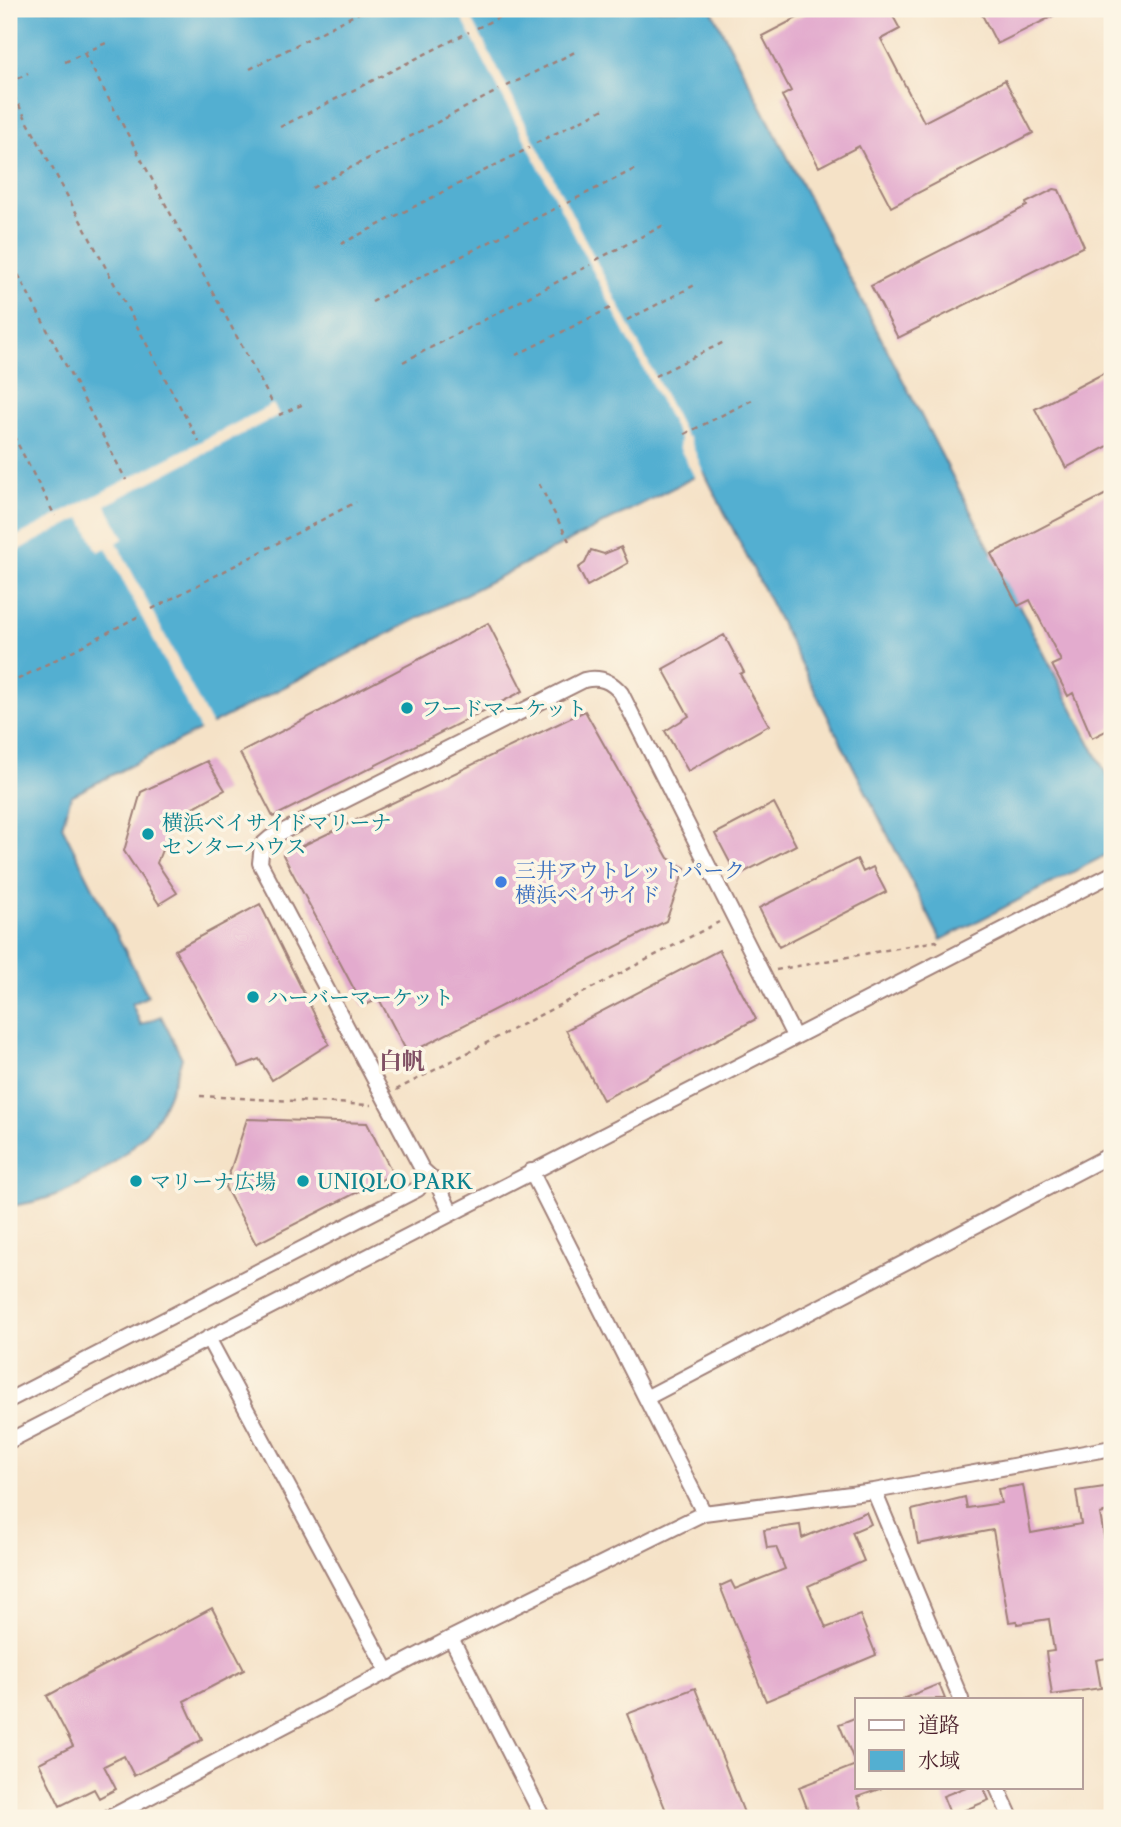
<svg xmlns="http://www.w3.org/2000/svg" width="1121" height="1827" font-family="'Libre Caslon Text','Noto Serif JP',serif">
	<rect width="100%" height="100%" fill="#fcf5e5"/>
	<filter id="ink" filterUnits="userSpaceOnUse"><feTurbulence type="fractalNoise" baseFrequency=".0143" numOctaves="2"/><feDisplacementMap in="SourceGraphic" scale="14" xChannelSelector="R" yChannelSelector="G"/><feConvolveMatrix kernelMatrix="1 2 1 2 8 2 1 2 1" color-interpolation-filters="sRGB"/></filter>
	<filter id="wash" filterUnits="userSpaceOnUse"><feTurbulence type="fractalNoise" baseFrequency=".00686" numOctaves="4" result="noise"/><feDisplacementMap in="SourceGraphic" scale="28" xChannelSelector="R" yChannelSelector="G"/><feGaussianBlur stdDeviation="1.57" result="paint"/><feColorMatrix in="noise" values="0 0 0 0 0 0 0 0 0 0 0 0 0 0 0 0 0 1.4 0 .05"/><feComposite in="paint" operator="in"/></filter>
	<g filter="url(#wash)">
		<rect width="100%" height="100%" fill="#f5e2c7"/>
		<path fill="#53afd1" stroke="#4e677e" stroke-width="2" d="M9 9H711L1112 785V852L941 940 704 472 71 796 62 826 148 996 132 1004 141 1025 161 1016 182 1058C174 1080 166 1107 151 1126 118 1168 62 1201 9 1206Z"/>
		<path fill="#f5e2c7" d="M457 9H467L686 436 689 437 707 481 703 477 696 480 679 447 680 439Z
			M273 404 279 415 106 505 124 538 117 543 213 728 202 734 106 548 98 552 81 518 9 555V540Z"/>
		<g id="blocks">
			<path fill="#e3abce" d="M814 9H889L900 29 881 39 924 122 1005 80 1033 133 891 207 859 146 819 167 782 96 791 91 762 36Z
				M979 9H1067L997 44Z
				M1054 189 1059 190 1084 246 898 338 871 286 1027 206 1026 203Z
				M1112 369V444L1066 468 1035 409Z
				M1112 491V728L1092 738 1073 693 1068 696 1052 665 1061 661 1030 600 1018 606 991 554Z
				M621 547 628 563 587 586 578 568 585 563 591 550 604 554Z
				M488 623 523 691 273 817 240 753Z
				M724 635 744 672 740 674 769 725 688 771 665 731 689 716 663 669Z
				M585 711 668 858 685 868 666 921 408 1054 379 999 363 1006 283 855Z
				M207 761 225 790 174 818 157 863 177 893 159 904 124 851 141 792Z
				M774 803 796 845 737 876 715 834Z
				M857 859 863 872 873 867 886 892 779 947 759 908Z
				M260 904 329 1044 272 1080 259 1059 239 1067 175 950Z
				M719 950 756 1019 603 1100 566 1030Z
				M247 1119 367 1123 393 1174 256 1244 225 1187Z
				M1023 1485 1031 1533 1081 1524 1076 1491 1112 1486V1511L1100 1514 1107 1553H1112V1657L1096 1660 1101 1688 1052 1695 1046 1652 1054 1651 1049 1619 1017 1624V1621L1009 1622 993 1530 918 1544 912 1510 965 1497 967 1508 1001 1503 998 1489Z
				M866 1512 871 1524 852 1532 864 1561 808 1586 826 1628 860 1615 876 1655 766 1701 720 1586 731 1581 735 1589 785 1569 776 1547 767 1548 764 1530 800 1525 802 1538Z
				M212 1608 244 1670 184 1701 202 1740 134 1776 124 1756 104 1766 116 1789 99 1798 94 1789 60 1806 39 1763 73 1746 47 1696Z
				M939 1684 945 1699H902Z
				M695 1688 746 1818H669L627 1714Z
				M857 1717V1787L882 1788 857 1797 865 1818H822L819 1813 810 1816 799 1787 856 1765 839 1724Z
				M966 1787H983L989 1800 951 1816 943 1796Z"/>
		</g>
	</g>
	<g filter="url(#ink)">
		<use href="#blocks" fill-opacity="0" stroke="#a08079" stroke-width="2"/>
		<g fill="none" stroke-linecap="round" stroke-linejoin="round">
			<defs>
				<path id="minor" d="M531 1171 704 1513
					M451 1213 437 1183 422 1169 260 863 262 845 270 838 584 680C600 676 611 681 621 693L794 1036
					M208 1338 388 1672
					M646 1398 1112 1154
					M9 1400 418 1189 424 1177 422 1169
					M9 1441 1112 874
					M874 1491 961 1699
					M451 1638 543 1818
					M997 1787 1011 1818
					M109 1818 451 1638 704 1513 874 1491 1112 1448"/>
			</defs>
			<use href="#minor" stroke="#a08079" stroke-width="18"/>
			<path stroke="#a08079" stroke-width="2.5" stroke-dasharray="5 5" stroke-linecap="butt" d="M221 12 227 9
				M477 28 515 9
				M84 53 273 404
				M65 62 108 42
				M250 69 366 9
				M9 83 28 73
				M507 86 577 51
				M9 87 199 442
				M280 127 469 32
				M536 143 606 108
				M312 188 499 90
				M567 203 637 168
				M341 244 529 148
				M9 257 126 480
				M596 260 666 224
				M372 302 560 206
				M627 320 697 284
				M516 355 612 307
				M403 362 590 265
				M655 376 726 341
				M279 415 306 403
				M9 427 55 516
				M685 434 756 398
				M539 484 569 541
				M152 609 356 502
				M9 684 141 615
				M776 970 936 941 941 945
				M396 1090 719 922
				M200 1096 371 1105"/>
			<use href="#minor" stroke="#fff" stroke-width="14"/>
		</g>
	</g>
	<g fill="#0f9aa8" stroke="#fcf5e5" stroke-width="2.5">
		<circle cx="407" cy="708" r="7"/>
		<circle cx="148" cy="834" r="7"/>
		<circle cx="253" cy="997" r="7"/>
		<circle cx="136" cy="1181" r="7"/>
		<circle cx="303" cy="1181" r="7"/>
	</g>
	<circle fill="#3f7fe0" stroke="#fcf5e5" stroke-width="2.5" cx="501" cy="882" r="7"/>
	<g text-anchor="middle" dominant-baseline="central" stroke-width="7" stroke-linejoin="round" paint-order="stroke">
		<g font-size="21" fill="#0d838f" stroke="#fcf5e5" text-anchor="start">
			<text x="421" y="708">フードマーケット</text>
			<text x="162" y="822">横浜ベイサイドマリーナ<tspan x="162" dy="24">センターハウス</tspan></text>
			<text x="267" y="997">ハーバーマーケット</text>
			<text x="150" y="1181">マリーナ広場</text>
			<text x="317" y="1181">UNIQLO PARK</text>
		</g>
		<g font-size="21" fill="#366cbe" stroke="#fcf5e5" text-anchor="start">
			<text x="515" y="870">三井アウトレットパーク<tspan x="515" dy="24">横浜ベイサイド</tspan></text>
		</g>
		<g font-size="23" font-weight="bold" fill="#805064" stroke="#fcf5e5">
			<text x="402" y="1061">白帆</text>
		</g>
	</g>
	<rect width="1121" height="1827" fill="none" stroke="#fcf5e5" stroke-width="35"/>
	<rect x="855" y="1698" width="228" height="91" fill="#fcf5e5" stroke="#b59f9b" stroke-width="2"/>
	<rect x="869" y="1720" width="35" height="10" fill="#ffffff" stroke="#b59f9b" stroke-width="2"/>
	<text x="918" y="1732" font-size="21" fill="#4a1f2b">道路</text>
	<rect x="869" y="1750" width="35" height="21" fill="#53afd1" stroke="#b59f9b" stroke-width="2"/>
	<text x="918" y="1768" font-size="21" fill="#4a1f2b">水域</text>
</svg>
